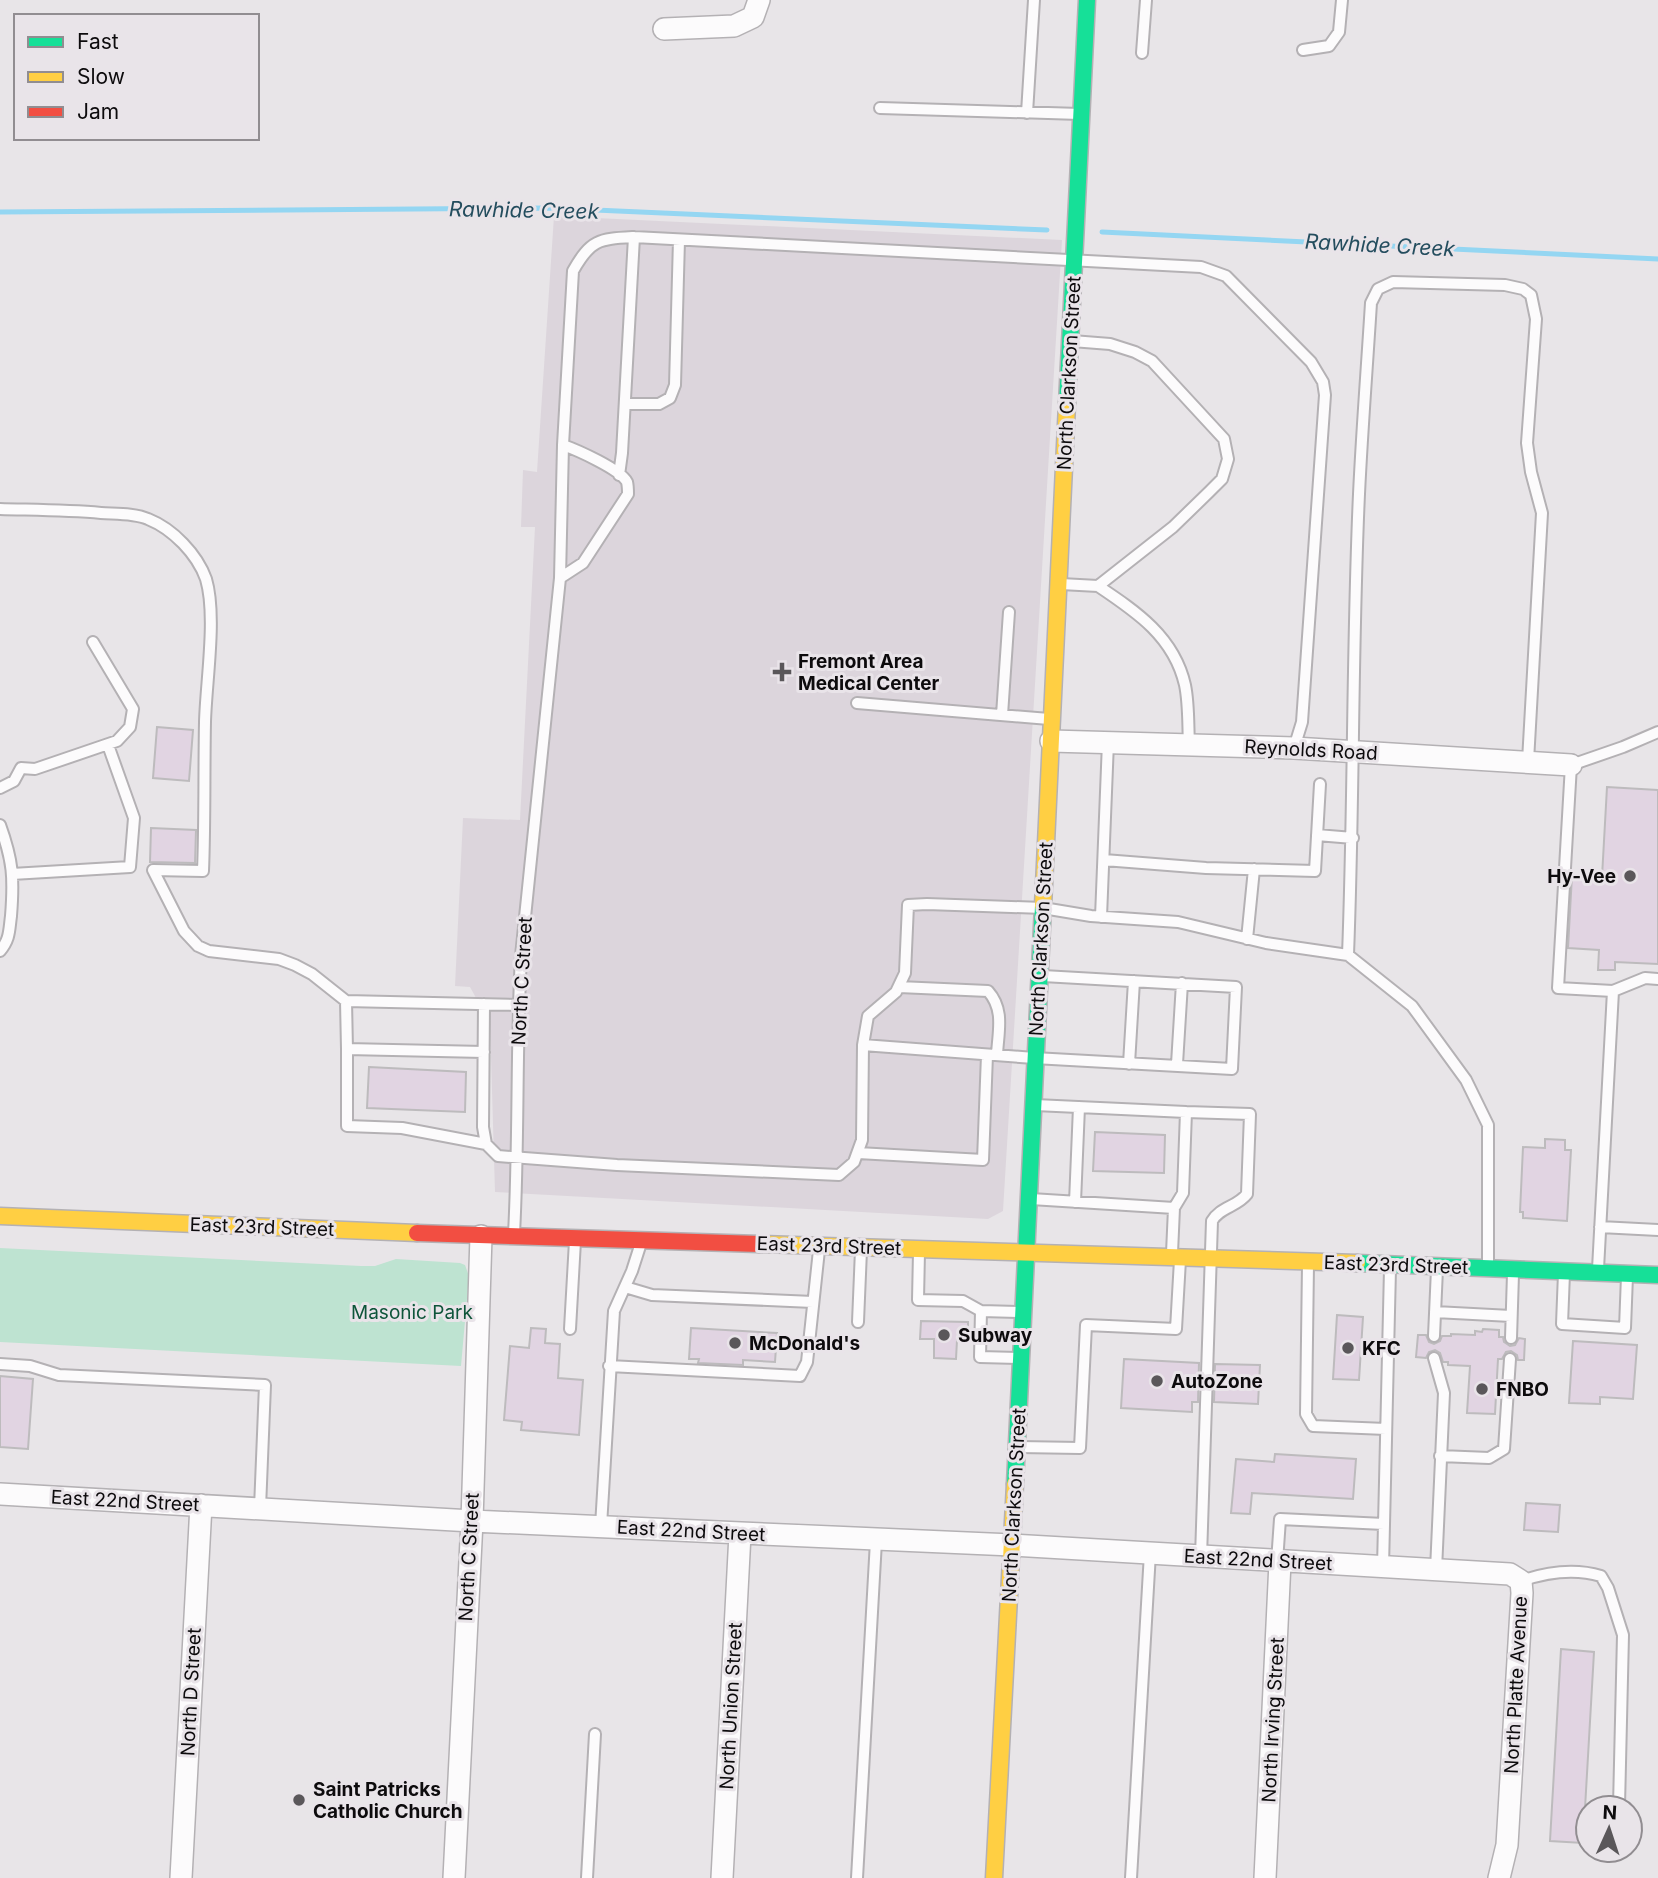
<svg xmlns="http://www.w3.org/2000/svg" width="1658" height="1878" font-family="Inter,sans-serif">
	<rect width="100%" height="100%" fill="#e8e5e8"/>
	<path fill="#dcd5dc" d="M554 216 1062 240 1003 1211 988 1219 495 1192 490 1023 470 987 455 986 463 818 520 820 535 527H521L523 470 537 472Z"/>
	<path fill="#bee3d1" d="M0 1248 361 1266H375L396 1259 460 1263 465 1265 469 1276 461 1366 0 1342Z"/>
	<g fill="none" stroke-linecap="round" stroke-linejoin="round">
		<path stroke="#94d6f2" stroke-width="5" d="M0 212 550 208 1047 230
			M1102 232 1658 259"/>
	</g>
	<path fill="#e1d4e2" stroke="#bdbbbd" stroke-width="2" d="M157 727 193 730 189 781 153 778Z
		M1607 787 1658 790V964L1615 962V970H1598L1599 950 1568 948 1572 875 1602 877Z
		M151 828 196 830 195 863 150 862Z
		M369 1067 466 1072 465 1112 367 1108Z
		M1095 1132 1165 1135 1164 1173 1093 1171Z
		M1545 1139 1565 1140V1150H1571L1567 1221 1523 1218V1212H1520L1523 1147 1545 1148Z
		M1337 1315 1363 1317 1359 1380 1333 1379Z
		M921 1321 968 1322V1341L957 1340 956 1359 934 1358V1339H920Z
		M531 1328 546 1329 545 1343 560 1344 558 1378 583 1380 579 1435 521 1430 522 1422 504 1420 510 1346 529 1348Z
		M691 1328 777 1333 775 1362 743 1360V1365L698 1363 699 1359H689Z
		M1483 1329 1499 1330V1337H1503L1504 1342 1510 1346 1515 1345 1519 1338 1525 1339 1524 1360H1518L1517 1355 1511 1351 1506 1352 1502 1359H1498L1495 1414 1467 1413 1470 1366 1448 1365V1362H1443L1440 1353 1435 1350 1429 1352 1426 1358 1416 1357 1418 1335H1426L1429 1342 1434 1344 1440 1341 1442 1336H1451V1334L1475 1335V1331L1482 1332Z
		M1573 1341 1637 1345 1633 1399 1600 1397V1404L1569 1403Z
		M1124 1359 1199 1363 1198 1402H1192V1412L1121 1408Z
		M1215 1364 1260 1365 1258 1404 1214 1402Z
		M0 1376 33 1379 28 1449 0 1447Z
		M1275 1454 1356 1459 1353 1499 1252 1493 1250 1514 1231 1513 1236 1459 1274 1462Z
		M1526 1503 1560 1505 1558 1532 1524 1530Z
		M1561 1649 1594 1652 1583 1843 1550 1841Z"/>
	<g fill="none" stroke-linecap="round" stroke-linejoin="round">
		<defs>
			<path id="lane" d="M1303 50 1329 46 1339 32 1342 0
				M1142 53 1146 0
				M880 108 1080 114
				M1027 113 1034 0
				M625 404H659L670 398 675 385 679 240
				M619 475 622 453 634 237
				M0 509C34 510 67 510 101 513 116 514 134 513 148 519 173 529 197 554 206 579 217 616 206 682 205 722 204 772 205 822 203 871L153 870 184 931 198 946 209 951 279 959 295 965 312 974 346 1001 518 1005
				M560 578 583 563 628 494C628 490 628 486 627 482 620 469 577 450 563 445
				M1061 584 1098 586 1173 527 1209 492 1222 479 1228 459 1224 439 1152 361 1135 352 1110 344 1072 341
				M1098 586C1137 612 1174 637 1185 685 1189 704 1188 726 1189 745
				M857 703 1049 719
				M1002 715 1009 612
				M0 788 14 781 21 768 35 769 117 741 130 727 133 709 93 642
				M0 825C13 861 14 878 11 916 9 931 10 939 0 951
				M1317 835 1353 838
				M1104 860 1206 868 1315 871 1320 784
				M12 874 130 867 134 818 108 745
				M1101 917 1108 742
				M1247 939 1254 869
				M1348 955 1412 1006 1466 1080 1488 1125V1266
				M899 987 988 991C1005 1010 998 1032 997 1055
				M1613 991 1645 978 1658 979
				M346 1001 347 1049 484 1052
				M484 1004 483 1127 486 1144 498 1156 617 1165 839 1175 854 1162 862 1140 863 1045 868 1016 896 992 905 973 908 905 927 904 1043 908 1091 916 1178 922 1266 943 1348 955C1354 801 1352 647 1359 494 1362 430 1367 367 1371 303L1378 289 1393 282 1505 285 1523 289 1531 295 1536 319 1527 443 1531 472 1542 513 1528 761
				M863 1045 1034 1058 1232 1069 1236 987 1043 976
				M347 1049V1126L402 1128 486 1144
				M1129 1064 1134 981
				M1177 1064 1182 983
				M1035 1105 1186 1112 1183 1193 1174 1208 1172 1253
				M1186 1112 1250 1114 1247 1194C1237 1207 1220 1207 1212 1221L1201 1557
				M858 1153 983 1160 987 1055
				M1031 1199 1174 1208
				M1075 1202 1079 1107
				M1600 1227 1658 1230
				M514 1234C519 1141 516 1049 521 956L560 578 563 445 573 271C591 239 599 239 634 237L1201 267 1226 276 1311 362 1323 382 1325 395 1302 722 1294 748
				M919 1252 918 1300 963 1301 981 1311 1020 1312
				M1308 1265 1306 1414 1313 1426 1386 1429
				M1598 1269 1613 991 1558 988 1571 765 1623 747 1658 732
				M1564 1273 1562 1324 1625 1328 1627 1276
				M625 1287 652 1295 813 1302
				M981 1311 980 1357 1018 1358
				M1435 1312 1511 1316
				M858 1322 861 1250
				M570 1329 575 1241
				M1434 1336 1437 1269
				M1511 1338 1513 1274
				M1434 1358 1444 1393 1436 1570
				M0 1364 30 1366 59 1375 265 1385 260 1508
				M609 1366 800 1376 807 1362 819 1250
				M1019 1447 1080 1448 1086 1325 1176 1329 1180 1260
				M1440 1456 1489 1458 1504 1449 1510 1359
				M601 1526 614 1311 632 1271 640 1246
				M1277 1562 1280 1519 1384 1524
				M1383 1567 1390 1269
				M1521 1581C1547 1572 1574 1568 1601 1576L1608 1588 1623 1635 1619 1806
				M587 1878 595 1734
				M857 1878 876 1541
				M1131 1878 1150 1553"/>
			<path id="street" d="M664 29 734 26 753 17 759 0
				M1051 741 1294 748 1571 765
				M0 1494 472 1521 1012 1545 1510 1574 1521 1581 1522 1593 1507 1845 1499 1878
				M181 1878 201 1505
				M454 1878 472 1521 481 1236
				M722 1878 740 1534
				M1265 1878 1280 1562"/>
			<path id="fast" d="M1067 404 1087 0
				M1357 1263 1658 1275
				M1015 1484 1043 906"/>
			<path id="slow" d="M1043 906 1067 404
				M0 1216 417 1233
				M759 1244 1357 1263
				M994 1878 1015 1484"/>
			<path id="jam" d="M417 1233 759 1244"/>
		</defs>
		<use href="#lane" stroke="#b4b1b4" stroke-width="14"/>
		<use href="#street" stroke="#b4b1b4" stroke-width="24"/>
		<use href="#fast" stroke="#b4b1b4" stroke-width="19"/>
		<use href="#slow" stroke="#b4b1b4" stroke-width="19"/>
		<use href="#jam" stroke="#b4b1b4" stroke-width="19"/>
		<use href="#lane" stroke="#fcfbfc" stroke-width="10"/>
		<use href="#street" stroke="#fcfbfc" stroke-width="21"/>
		<use href="#fast" stroke="#16e098" stroke-width="16"/>
		<use href="#slow" stroke="#ffcf43" stroke-width="16"/>
		<use href="#jam" stroke="#f24e42" stroke-width="16"/>
	</g>
	<g fill="#5a575a" stroke="#e9e4e9" stroke-width="2.5">
		<path d="M778.5 661.5h7v7h7v7h-7v7h-7v-7h-7v-7h7z"/>
		<circle cx="1630" cy="876" r="7"/>
		<circle cx="944" cy="1335" r="7"/>
		<circle cx="735" cy="1343" r="7"/>
		<circle cx="1348" cy="1348" r="7"/>
		<circle cx="1157" cy="1381" r="7"/>
		<circle cx="1482" cy="1389" r="7"/>
		<circle cx="299" cy="1800" r="7"/>
	</g>
	<g text-anchor="middle" dominant-baseline="central" stroke-width="6" stroke-linejoin="round" paint-order="stroke">
		<g font-size="19" fill="#0d0b0d" stroke="#e9e4e9">
			<text transform="translate(1069 373) rotate(-87)">North Clarkson Street</text>
			<text transform="translate(1311 750) rotate(3)">Reynolds Road</text>
			<text transform="translate(1041 939) rotate(-87)">North Clarkson Street</text>
			<text transform="translate(522 981) rotate(-87)">North C Street</text>
			<text transform="translate(262 1227) rotate(2)">East 23rd Street</text>
			<text transform="translate(829 1246) rotate(2)">East 23rd Street</text>
			<text transform="translate(1396 1265) rotate(2)">East 23rd Street</text>
			<text transform="translate(125 1501) rotate(3)">East 22nd Street</text>
			<text transform="translate(1014 1505) rotate(-87)">North Clarkson Street</text>
			<text transform="translate(691 1531) rotate(3)">East 22nd Street</text>
			<text transform="translate(469 1557) rotate(-87)">North C Street</text>
			<text transform="translate(1258 1560) rotate(3)">East 22nd Street</text>
			<text transform="translate(1516 1685) rotate(-87)">North Platte Avenue</text>
			<text transform="translate(191 1692) rotate(-87)">North D Street</text>
			<text transform="translate(731 1706) rotate(-87)">North Union Street</text>
			<text transform="translate(1273 1720) rotate(-87)">North Irving Street</text>
		</g>
		<g font-size="19" font-weight="bold" fill="#0d0b0d" stroke="#e9e4e9" text-anchor="start">
			<text x="798" y="661">Fremont Area<tspan x="798" dy="22">Medical Center</tspan></text>
			<text x="1616" y="876" text-anchor="end">Hy-Vee</text>
			<text x="958" y="1335">Subway</text>
			<text x="749" y="1343">McDonald's</text>
			<text x="1362" y="1348">KFC</text>
			<text x="1171" y="1381">AutoZone</text>
			<text x="1496" y="1389">FNBO</text>
			<text x="313" y="1789">Saint Patricks<tspan x="313" dy="22">Catholic Church</tspan></text>
		</g>
		<g font-size="19" fill="#0e553a" stroke="#e9e4e9">
			<text x="412" y="1312">Masonic Park</text>
		</g>
		<g font-size="21" font-style="italic" fill="#244d5e" stroke="#e9e4e9">
			<text transform="translate(524 210) rotate(1)">Rawhide Creek</text>
			<text transform="translate(1380 245) rotate(3)">Rawhide Creek</text>
		</g>
	</g>
	<rect x="14" y="14" width="245" height="126" fill="#e9e4e9" stroke="#918d91" stroke-width="2"/>
	<rect x="28" y="37" width="35" height="10" fill="#16e098" stroke="#918d91" stroke-width="2"/>
	<text x="77" y="49" font-size="21" fill="#0d0b0d">Fast</text>
	<rect x="28" y="72" width="35" height="10" fill="#ffcf43" stroke="#918d91" stroke-width="2"/>
	<text x="77" y="84" font-size="21" fill="#0d0b0d">Slow</text>
	<rect x="28" y="107" width="35" height="10" fill="#f24e42" stroke="#918d91" stroke-width="2"/>
	<text x="77" y="119" font-size="21" fill="#0d0b0d">Jam</text>
	<g transform="translate(1609 1829) rotate(3)"><circle r="33" fill="#e9e4e9" stroke="#918d91" stroke-width="2"/>
	<path d="M0-5L12 26L0 18L-12 26Z" fill="#5a575a"/>
	<text y="-10" font-size="19" font-weight="bold" text-anchor="middle" fill="#0d0b0d">N</text>
	</g>
</svg>
